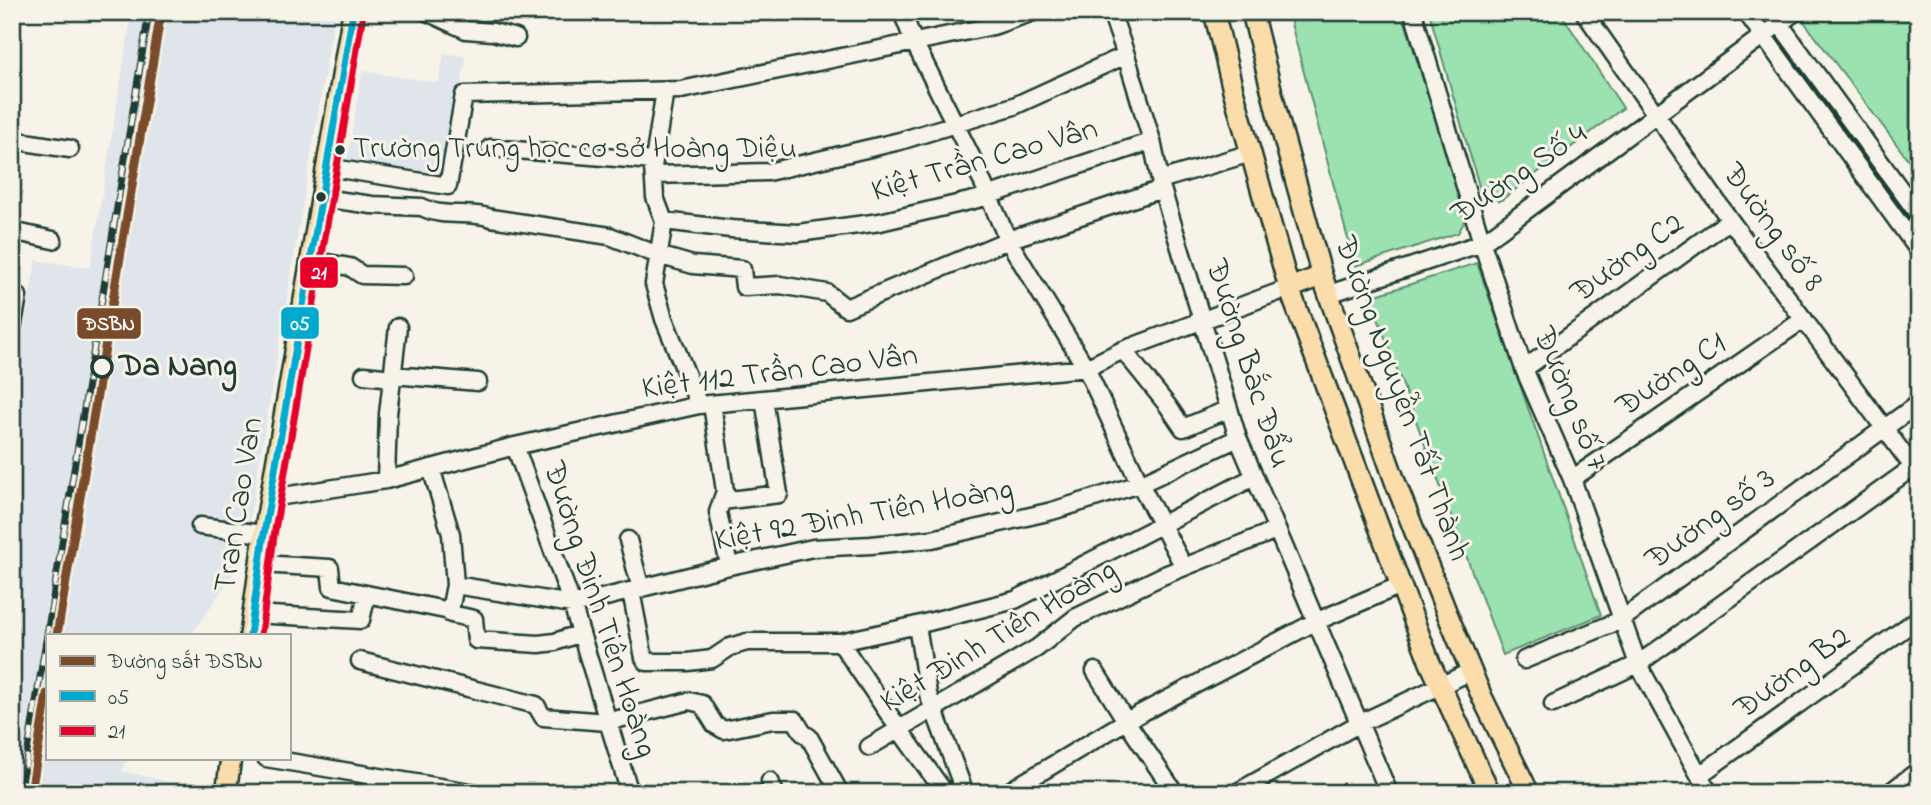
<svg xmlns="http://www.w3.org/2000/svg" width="1931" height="805" font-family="'Indie Flower',sans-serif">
	<rect width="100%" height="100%" fill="#f7f3e8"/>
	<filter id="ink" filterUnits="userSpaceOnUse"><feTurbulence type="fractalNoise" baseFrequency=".0143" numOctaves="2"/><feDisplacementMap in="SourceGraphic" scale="14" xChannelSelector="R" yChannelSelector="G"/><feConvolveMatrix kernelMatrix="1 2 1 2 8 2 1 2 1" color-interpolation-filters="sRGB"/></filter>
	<g filter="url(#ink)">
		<path fill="#e0e5eb" d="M132 12H335L243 560 191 635H47V758H127L122 771 215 793H12V399L36 260 90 268Z
			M444 53 466 57 445 184 346 168 362 71 439 83Z"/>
		<path fill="#9be2b0" stroke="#5d9072" stroke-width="2" d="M1288 12H1402L1466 219 1458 233 1355 266Z
			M1429 12H1560L1623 108 1500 201 1481 193Z
			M1812 12H1919V174L1802 19Z
			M1477 263 1601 615 1503 655 1370 297Z"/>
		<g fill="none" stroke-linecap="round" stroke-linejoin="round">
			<defs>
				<path id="minor" d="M427 12 466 30 493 32 516 38
					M902 12 914 42 971 156 1008 240 1086 368 1140 484 1184 567
					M1111 12 1126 55 1152 141 1162 189 1238 438 1389 793
					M1413 12 1482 243 1524 369 1572 479 1638 664 1709 793
					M1584 12 1730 220 1919 475
					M1746 12 1919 251
					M1771 12 1919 215
					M665 90 653 167 655 197 664 221 654 284 664 319 699 405
					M12 140 70 149
					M490 148 654 161
					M326 167 448 186 464 95 681 90 993 26 1033 12
					M654 175 768 172 900 141 1014 106 1126 55
					M1160 180 1251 153
					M322 198 372 205 422 207C443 219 469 210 491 218L610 236 658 255 693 265 742 269 744 287 780 285 827 293 846 308 1008 240 1162 189
					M664 221 731 229 798 233 880 222 978 199 1152 141
					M12 231 53 240
					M311 260 350 267 362 275 404 276
					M1329 294 1482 243 1795 12
					M12 295 18 296 12 329
					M1123 350 1168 406 1183 428 1229 409
					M1524 369 1730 220
					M364 375 393 378
					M393 375 478 382
					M712 404 725 491 718 512 729 566
					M515 446 572 604 630 793
					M431 468 451 534 455 585
					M1572 479 1804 319
					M386 480 388 414 398 327
					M271 498 386 480 515 446 699 405 1086 368 1123 350 1289 288
					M722 501 779 494 764 399
					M200 526 264 534
					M628 540 641 589
					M260 564 330 568 332 587 450 611 455 585 572 604 586 602 725 567 813 548 871 545 932 539 1052 511 1140 484 1238 438
					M631 591 644 658 647 662H688L712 659 730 647 747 642H840L913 626 1015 600 1254 477
					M450 611 451 614 474 619 476 640 539 644 555 642 581 633
					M253 614 361 620 367 594
					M917 625 928 694 965 793
					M840 642 899 729 945 793
					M1524 660 1621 620 1919 403
					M360 661 536 705 543 717 607 722 689 701 702 704 715 725 724 730 773 720H795L803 733 809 737 840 793
					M1095 671 1126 721 1175 793
					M1553 704 1638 664 1919 463
					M869 747 1037 648 1075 618 1162 576 1276 530
					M266 758 476 793
					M1701 774 1919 618
					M770 781 775 793
					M1006 793 1126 721 1315 622 1401 585
					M1236 793 1358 724 1472 671
					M1889 793 1919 770"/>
				<path id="major" d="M1214 12 1233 90 1289 288 1430 663 1490 793
					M1252 12 1279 121 1322 276 1396 484 1446 611 1482 697 1529 793
					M1289 288 1322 276
					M250 635 264 534 353 12
					M226 793 231 758"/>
			</defs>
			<use href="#minor" stroke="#1f3d34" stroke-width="21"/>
			<use href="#major" stroke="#1f3d34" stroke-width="24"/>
			<use href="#minor" stroke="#f7f3e8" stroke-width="16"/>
			<use href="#major" stroke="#faddab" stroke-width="19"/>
			<defs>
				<path id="rail" d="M21 793 149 12"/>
			</defs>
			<use href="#rail" stroke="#1f3d34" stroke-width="7"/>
			<use href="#rail" stroke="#f7f3e8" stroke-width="4.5" stroke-dasharray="13" stroke-linecap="butt"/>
			<defs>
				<path id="bus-1" d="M250 635 264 534 353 12"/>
				<path id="bus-2" d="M261 635 274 536 363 14"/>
			</defs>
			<use href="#bus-1" stroke="#f7f3e8" stroke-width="12"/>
			<use href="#bus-2" stroke="#f7f3e8" stroke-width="12"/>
			<use href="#bus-1" stroke="#00a9ce" stroke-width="7"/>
			<use href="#bus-2" stroke="#e4002b" stroke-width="7"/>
			<defs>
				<path id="rail-1" d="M57 635 161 12
					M31 793 47 694"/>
			</defs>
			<use href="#rail-1" stroke="#f7f3e8" stroke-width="14"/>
			<use href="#rail-1" stroke="#7a4b2a" stroke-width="9"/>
		</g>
	</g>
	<g fill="#1f3d34" stroke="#f7f3e8" stroke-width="2.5">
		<circle cx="340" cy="150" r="6"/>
		<circle cx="321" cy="197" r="6"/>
	</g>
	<circle fill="#f7f3e8" stroke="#1f3d34" stroke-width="3.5" cx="102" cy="367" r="10"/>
	<g text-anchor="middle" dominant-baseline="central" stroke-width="6" stroke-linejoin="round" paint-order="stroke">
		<g font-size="30" fill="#1f3d34" stroke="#f7f3e8" text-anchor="start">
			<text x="353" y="150">Trường Trung học cơ sở Hoàng Diệu</text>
		</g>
		<g font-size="32" fill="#1f3d34" stroke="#f7f3e8">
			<text transform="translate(985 161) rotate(-16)">Kiệt Trần Cao Vân</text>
			<text transform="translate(1520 175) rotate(-34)">Đường Số 4</text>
			<text transform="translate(1772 228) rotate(54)">Đường số 8</text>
			<text transform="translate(1628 259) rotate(-36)">Đường C2</text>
			<text transform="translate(1247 364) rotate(72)">Đường Bắc Đẩu</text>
			<text transform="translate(780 373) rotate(-7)">Kiệt 112 Trần Cao Vân</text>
			<text transform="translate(1672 376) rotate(-34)">Đường C1</text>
			<text transform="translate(1401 399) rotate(70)">Đường Nguyễn Tất Thành</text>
			<text transform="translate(1569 399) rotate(68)">Đường số 7</text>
			<text transform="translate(240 505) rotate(-81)">Tran Cao Van</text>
			<text transform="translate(864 516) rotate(-10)">Kiệt 92 Đinh Tiên Hoàng</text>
			<text transform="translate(1711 520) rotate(-36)">Đường số 3</text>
			<text transform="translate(599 610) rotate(72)">Đường Đinh Tiên Hoàng</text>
			<text transform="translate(999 637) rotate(-31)">Kiệt Đinh Tiên Hoàng</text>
			<text transform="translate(1793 674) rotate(-36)">Đường B2</text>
		</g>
		<g font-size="32" font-weight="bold" fill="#1f3d34" stroke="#f7f3e8" text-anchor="start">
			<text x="119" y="367">Da Nang</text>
		</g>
	</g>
	<g stroke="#f7f3e8" stroke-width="2.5">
		<rect x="299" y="256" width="40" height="33" rx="7" fill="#e4002b"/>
		<rect x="280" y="306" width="40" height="34" rx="7" fill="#00a9ce"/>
		<rect x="76" y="307" width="66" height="33" rx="7" fill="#7a4b2a"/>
	</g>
	<g font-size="19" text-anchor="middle" font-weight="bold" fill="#fff">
		<text x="319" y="279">21</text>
		<text x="300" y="330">05</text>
		<text x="109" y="330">ĐSBN</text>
	</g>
	<rect width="1931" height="805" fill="none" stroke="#f7f3e8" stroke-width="42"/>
	<rect x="21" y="21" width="1889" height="763" fill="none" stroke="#1f3d34" stroke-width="2.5" filter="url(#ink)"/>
	<rect x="46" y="634" width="245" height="126" fill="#f7f3e8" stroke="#a1aaa0" stroke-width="2"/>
	<rect x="60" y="656" width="35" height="10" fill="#7a4b2a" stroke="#a1aaa0" stroke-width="2"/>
	<text x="108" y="668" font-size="21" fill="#1f3d34">Đường sắt ĐSBN</text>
	<rect x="60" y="691" width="35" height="10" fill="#00a9ce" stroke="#a1aaa0" stroke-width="2"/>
	<text x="108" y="704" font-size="21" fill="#1f3d34">05</text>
	<rect x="60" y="726" width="35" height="10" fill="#e4002b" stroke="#a1aaa0" stroke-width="2"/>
	<text x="108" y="738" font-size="21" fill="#1f3d34">21</text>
</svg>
